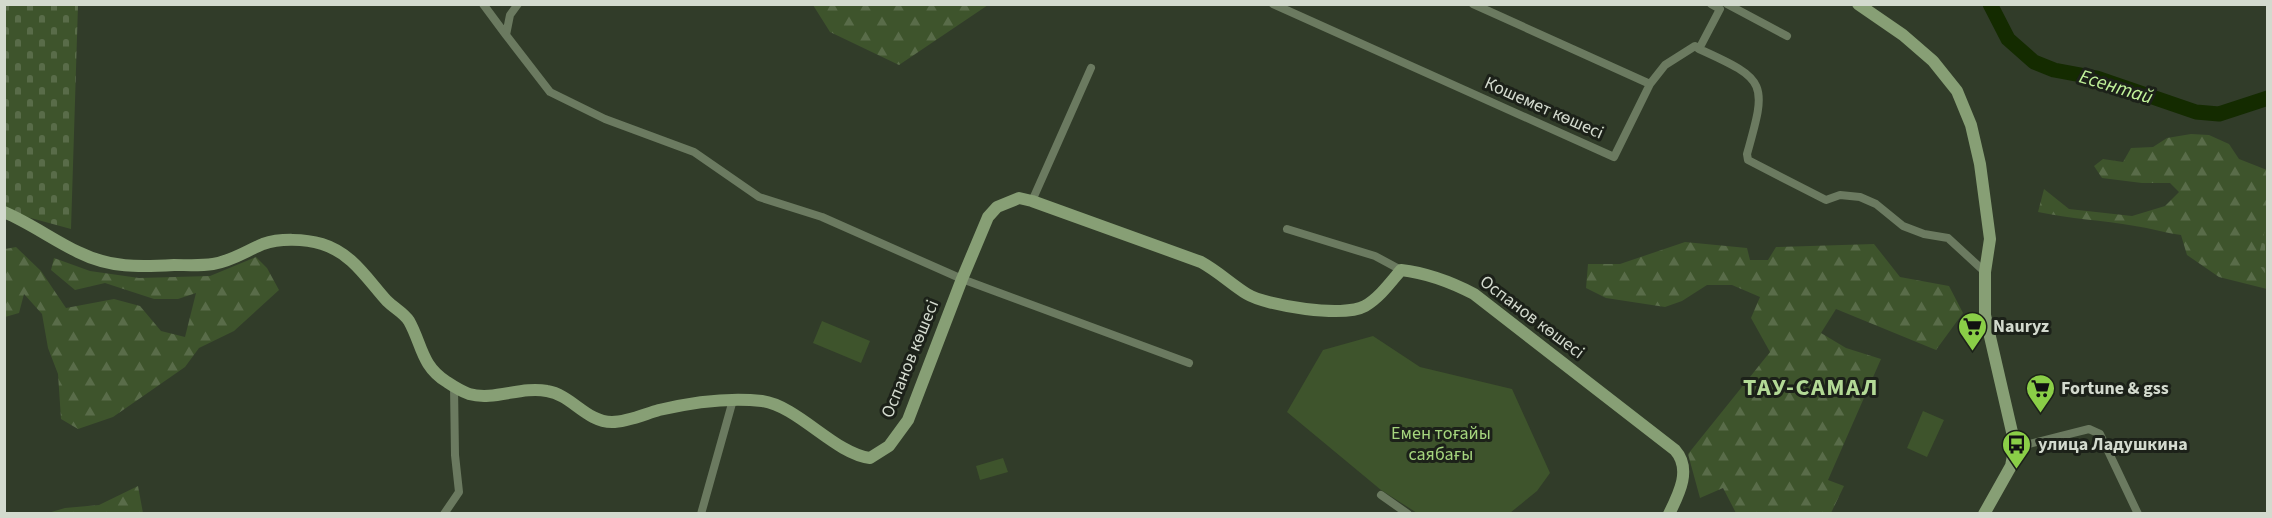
<svg xmlns="http://www.w3.org/2000/svg" width="2272" height="518" font-family="'Source Sans 3',sans-serif">
	<defs>
		<pattern id="forest-firs" width="22" height="20" patternUnits="userSpaceOnUse" patternTransform="scale(1.5)"><rect width="22" height="20" fill="#3e542c"/><path d="M5 1l3.5 6h-7zM16 11l3.5 6h-7z" fill="#596c49"/></pattern>
		<pattern id="cemetery-stones" width="16" height="16" patternUnits="userSpaceOnUse" patternTransform="scale(1.5)"><rect width="16" height="16" fill="#3e542c"/><path d="M2 7V4a2 2 0 0 1 4 0v3zM10 15v-3a2 2 0 0 1 4 0v3z" fill="#596c49"/></pattern>
	</defs>
	<rect width="100%" height="100%" fill="#313c29"/>
	<path fill="#3e542c" d="M822 321 870 341 861 363 813 343Z
		M1373 336 1420 367 1512 389 1550 473 1537 491 1510 513H1417L1381 490 1287 412 1323 350Z
		M1923 411 1944 420 1927 457 1907 448Z
		M1003 458 1008 472 980 480 976 466Z"/>
	<path fill="url(#forest-firs)" d="M813 5H988L899 65 830 32Z
		M2191 134 2209 135 2229 144 2239 159 2267 170V289L2219 277 2187 255 2181 235C2164 233 2151 228 2135 226 2102 220 2070 219 2038 212L2044 189 2069 209 2132 216 2165 206 2179 192 2170 183H2142L2102 178 2094 166 2103 159 2123 162 2131 148 2153 147 2167 138Z
		M1685 242 1747 248 1750 260H1768L1776 247 1874 244 1900 277 1949 286 1963 313 1936 350 1836 309 1821 333 1846 348 1881 359 1828 480 1844 486 1831 513H1736L1723 488 1700 498 1688 454 1770 352 1751 318 1760 297 1732 285H1707L1682 301 1665 307 1606 298 1586 288 1588 264H1620Z
		M16 247 41 271 66 308 114 299 140 306 161 331 185 337 196 293 178 299H154L105 283 75 290 51 270 54 258 90 271 139 278 210 276 256 257 267 268 279 290 234 331 199 348 185 367 113 417 78 429 61 419 58 374 48 348 42 314 24 294 19 313 5 317V249Z
		M138 486 143 513H48L65 508 99 505Z"/>
	<path fill="url(#cemetery-stones)" d="M4 5H78L71 229 5 211Z
		M2267 222V276L2257 262Z"/>
	<g fill="none" stroke-linecap="round" stroke-linejoin="round">
		<path stroke="#142b00" stroke-width="15" d="M1990 4 2008 39 2034 62 2054 70 2097 78 2196 112 2219 114 2268 98"/>
		<path stroke="#6b7a60" stroke-width="8" d="M483 4 506 35
			M518 4 510 15 506 35 550 92 605 119 694 152 759 197 822 217 962 279 1189 363
			M1273 4 1614 157 1650 84 1665 65 1695 46 1699 49 1720 9 1711 4
			M1473 4 1650 84
			M1727 4 1787 36
			M1699 49C1768 80 1767 83 1747 154L1748 160 1826 200 1840 195 1860 197 1876 204 1903 226 1924 234 1948 238 1985 272
			M1032 201 1091 68
			M1287 229 1375 256 1401 270
			M2015 445 2021 446 2089 429 2100 434 2138 514
			M1381 495 1408 514
			M444 514 459 492 455 455 454 386
			M701 514 733 400"/>
		<path stroke="#879f75" stroke-width="12" d="M1858 4 1903 35 1933 61 1957 91 1971 125 1980 164 1990 239 1985 272V315L2015 445 2011 466 1984 514
			M4 212C30 223 53 240 78 252 110 268 139 267 174 265 187 265 200 266 213 264 232 261 246 251 263 244 280 238 305 239 322 244 352 253 367 279 387 301 394 308 404 313 409 321 422 344 421 366 447 382 453 386 461 391 469 394 494 401 521 386 547 391 572 395 586 422 612 422 627 422 645 414 659 410 693 402 727 397 762 401 798 406 835 454 870 458L889 446 908 420 962 279 988 217 997 207 1019 198 1032 201 1201 262C1219 272 1231 284 1247 294 1267 306 1344 318 1365 306 1379 298 1390 283 1401 270 1427 273 1451 282 1474 294L1675 450C1692 469 1679 494 1669 514"/>
	</g>
	<defs>
		<symbol id="supermarket-pin" viewBox="-11 -11 22 30"><path d="M0 17L-7.5 6A9.5 9.5 0 1 1 7.5 6Z" fill="#8ace47" stroke="#1c2119"/><path d="M-6-5.5h2.5l.6 2H6L4.5 2H-2.5L-4.4-4H-6ZM-1.5 3.2a1.3 1.3 0 1 0 .1 0ZM3 3.2a1.3 1.3 0 1 0 .1 0Z" fill="#111"/></symbol>
		<symbol id="bus-pin" viewBox="-11 -11 22 30"><path d="M0 17L-7.5 6A9.5 9.5 0 1 1 7.5 6Z" fill="#8ace47" stroke="#1c2119"/><path d="M-5-6H5V4H4V6H2V4H-2V6H-4V4H-5ZM-3.5-4V0h7V-4ZM-3.5 1.2v1.5H-2V1.2ZM2 1.2v1.5H3.5V1.2Z" fill="#111"/></symbol>
	</defs>
	<g fill-rule="evenodd">
		<use href="#supermarket-pin" x="1956" y="310" width="33" height="45"/>
		<use href="#supermarket-pin" x="2024" y="372" width="33" height="45"/>
		<use href="#bus-pin" x="2000" y="428" width="33" height="45"/>
	</g>
	<g text-anchor="middle" dominant-baseline="central" stroke-width="6" stroke-linejoin="round" paint-order="stroke">
		<g font-size="18" fill="#d3dace" stroke="#1c2119">
			<text transform="translate(1544 108) rotate(24)">Кошемет көшесі</text>
			<text transform="translate(1532 317) rotate(37)">Оспанов көшесі</text>
			<text transform="translate(910 359) rotate(-68)">Оспанов көшесі</text>
		</g>
		<g font-size="18" font-weight="bold" fill="#d3dace" stroke="#1c2119" text-anchor="start">
			<text x="1993" y="326">Nauryz</text>
			<text x="2061" y="388">Fortune &amp; gss</text>
			<text x="2038" y="444">улица Ладушкина</text>
		</g>
		<g font-size="18" fill="#a5d57d" stroke="#1c2119">
			<text x="1441" y="433">Емен тоғайы<tspan x="1441" dy="21">саябағы</tspan></text>
		</g>
		<g font-size="20" font-style="italic" fill="#c2f49b" stroke="#1c2119">
			<text transform="translate(2116 87) rotate(17)">Есентай</text>
		</g>
		<g font-size="24" font-weight="bold" letter-spacing="1.5" fill="#b3da96" stroke="#1c2119">
			<text x="1811" y="387">ТАУ-САМАЛ</text>
		</g>
	</g>
	<rect width="2272" height="518" fill="none" stroke="#d3dace" stroke-width="12"/>
</svg>
